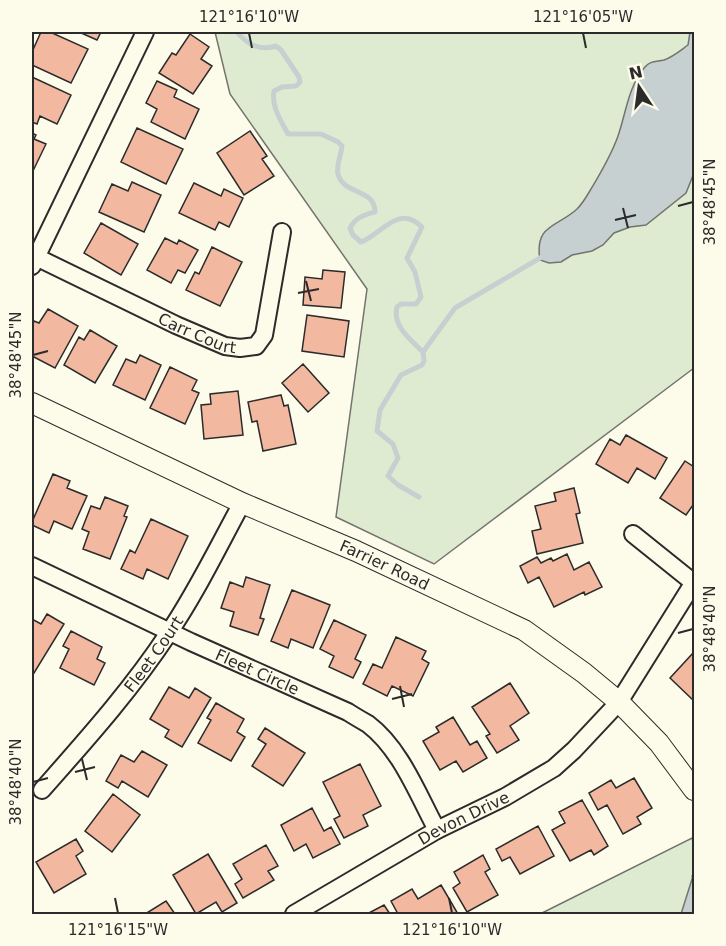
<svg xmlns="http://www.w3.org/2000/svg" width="726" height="946" font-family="'DejaVu Sans',sans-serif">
	<rect width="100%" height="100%" fill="#fdfbea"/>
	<path fill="#deebd1" stroke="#74746e" stroke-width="1.5" d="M215 32H694V368L434 564 336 517 367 289 230 94Z
		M692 838 694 845V914H540Z"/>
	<path fill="#c7d0d0" stroke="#74746e" stroke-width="1.5" d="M690 32H694V173L686 193 646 225 630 227 614 233 603 245 592 251 572 255 561 262 549 263 540 260C534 224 558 227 577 209 581 205 585 199 588 194 599 176 611 156 618 136 626 113 628 88 644 68 650 60 657 62 664 60 673 57 681 50 688 45Z
		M693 876H694V914H681Z"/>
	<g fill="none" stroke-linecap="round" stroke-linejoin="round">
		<path stroke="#c7d0d0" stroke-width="5" d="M237 32C248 45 259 51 276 46L281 50 299 77 300 82 296 86 282 87 274 91C271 106 281 121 288 134H321L338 142 342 146C341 156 336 165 338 174 343 195 375 188 375 212 364 215 356 217 350 228L353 235 361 242C383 233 398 204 422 227L407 258 415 272 421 297 416 304H401L397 307C392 326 411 340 423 352
			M419 497 398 485 388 476 398 458 393 444 377 431 380 410 401 375 422 365 424 361 423 352 455 308 545 255"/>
	</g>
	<path fill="#f2b8a0" stroke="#2b2b2b" stroke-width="1.5" d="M41 32H50L88 49 71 83 32 65V52Z
		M79 32H101L97 40Z
		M190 34 209 47 201 59 212 66 193 94 159 73 172 53 176 55Z
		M32 77 71 95 57 124 40 116 37 124 32 122Z
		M157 81 177 90 174 97 199 109 185 139 151 122 157 109 146 103Z
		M137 128 183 149 166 184 121 162Z
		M250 131 267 156 262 159 274 176 244 195 217 153Z
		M32 133 36 135 34 139 46 144 32 173Z
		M132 182 161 195 144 232 99 212 112 184 128 191Z
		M194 183 221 196 224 189 243 198 229 227 219 222 215 230 179 213Z
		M101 223 138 244 121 275 84 253Z
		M165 238 177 244 179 240 198 250 185 273 178 270 171 283 147 270Z
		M212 247 242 262 220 306 186 290 195 272 199 274Z
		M323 270 345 272 341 308 303 305 305 277 322 279Z
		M48 309 78 326 55 368 32 356V326L34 321 39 323Z
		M307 315 349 321 344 357 302 351Z
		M90 330 117 346 95 383 64 365 79 337 84 340Z
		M140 355 161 365 145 400 113 385 126 359 136 363Z
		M303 364 329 393 308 412 282 383Z
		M170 367 197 380 192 390 199 393 185 424 150 408Z
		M238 391 243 435 204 439 201 405 211 404 210 394Z
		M281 395 284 406 288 405 296 444 263 451 257 421 252 422 248 402Z
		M626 435 667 458 655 479 637 468 628 483 596 464 610 439 620 445Z
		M685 461 694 467V507L693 505 686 515 660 498Z
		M53 474 70 481 67 488 87 496 72 529 54 521 49 533 32 525V522Z
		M574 488 580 513 576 514 583 543 537 554 532 531 541 529 535 506 556 501 554 493Z
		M105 497 128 506 124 516 127 517 110 559 83 549 89 532 82 529 91 506 100 509Z
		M151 519 188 536 168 579 147 569 143 579 121 569 130 550 135 553Z
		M567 554 574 570 589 562 602 587 585 595 584 592 554 607 539 577 528 583 520 566 537 557 541 563 551 558 553 561Z
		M246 577 270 585 260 618 264 619 258 635 230 626 234 612 221 608 230 582 243 587Z
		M292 590 330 605 313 648 291 639 288 648 271 641Z
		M47 614 64 624 34 673 32 671V619L41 624Z
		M334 620 366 635 355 659 361 662 353 678 329 667 334 656 320 649Z
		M71 631 102 647 97 659 105 663 94 685 60 668 69 649 63 646Z
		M396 637 426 651 422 659 429 663 413 696 392 686 387 696 363 684 373 664 382 668Z
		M694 652V701L670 678Z
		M510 683 529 713 510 726 519 740 497 753 486 736 490 734 472 707Z
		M169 687 189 698 195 688 211 698 182 747 165 737 169 730 150 719Z
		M216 703 244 719 237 732 245 737 231 761 198 743 211 720 207 718Z
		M453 717 470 745 477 741 487 758 463 772 456 761 440 770 423 741 439 732 436 727Z
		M265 728 305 753 283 786 252 766 266 744 258 739Z
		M142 751 167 765 148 797 122 781 118 788 106 781 121 755 134 762Z
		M360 764 381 806 363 815 368 826 344 838 334 819 340 816 323 782Z
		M634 778 652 808 637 817 641 824 623 834 607 805 598 810 589 793 611 780 616 788Z
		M113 794 140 815 112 852 85 831Z
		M582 800 608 846 594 855 591 850 570 861 552 830 565 823 559 812Z
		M312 808 324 831 331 827 340 844 313 858 306 844 294 851 281 825Z
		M538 826 554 856 520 874 510 857 502 861 496 849Z
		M76 839 83 851 76 856 86 874 54 893 36 862Z
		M266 845 278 866 268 871 274 880 243 898 235 884 242 879 233 864Z
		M208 854 237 903 222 912 216 902 196 914 173 875Z
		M483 855 490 869 485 872 498 895 467 912 453 888 460 883 454 872Z
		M441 885 458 914H398L391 901 412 889 418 899Z
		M166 901 175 914H145Z
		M384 905 390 914H367Z"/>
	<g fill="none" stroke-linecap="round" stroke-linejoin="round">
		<defs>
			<g id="minor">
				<path id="s1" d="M32 255 176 325 225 346 240 348 256 346 264 335 282 232"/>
				<path d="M32 266 145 32"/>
				<path d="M633 534 694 583"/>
				<path id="s2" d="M32 566 191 642 348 712C354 716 361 720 368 724 401 749 418 795 437 830"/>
				<path id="s3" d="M42 790C86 740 131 690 168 634 196 593 218 547 242 503"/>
				<path id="s4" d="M294 914 437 830 505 797 554 768 574 750 619 702 694 582"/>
			</g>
			<g id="tertiary">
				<path id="s5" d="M32 403 242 503 356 551 524 630 584 673 619 702 659 743 694 790"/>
			</g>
		</defs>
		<use href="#minor" stroke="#2b2b2b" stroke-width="20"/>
		<use href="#tertiary" stroke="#2b2b2b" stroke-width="22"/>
		<use href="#minor" stroke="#fdfbea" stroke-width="16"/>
		<use href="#tertiary" stroke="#fdfbea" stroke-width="20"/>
		<path stroke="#2b2b2b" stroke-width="3" d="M693 876H694"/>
	</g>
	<path fill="none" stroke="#2b2b2b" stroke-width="2" d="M249 33 252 48M583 33 586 48M678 206 693 202M623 208 628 228M615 220 636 215M306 281 311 301M298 293 319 289M33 355 48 351M678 633 693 629M400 686 404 707M392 699 412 694M82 759 87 780M75 772 95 767M33 782 48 778M115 898 118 913M449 898 452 913"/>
	<g text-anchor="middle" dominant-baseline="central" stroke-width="4.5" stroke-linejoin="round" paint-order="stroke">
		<g font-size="16" fill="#2b2b2b" stroke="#fdfbea">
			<text stroke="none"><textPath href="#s1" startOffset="183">Carr Court</textPath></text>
			<text stroke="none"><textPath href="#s5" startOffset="388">Farrier Road</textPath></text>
			<text stroke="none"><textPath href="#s3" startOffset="176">Fleet Court</textPath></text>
			<text stroke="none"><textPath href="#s2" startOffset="249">Fleet Circle</textPath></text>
			<text stroke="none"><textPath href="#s4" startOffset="195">Devon Drive</textPath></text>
		</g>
	</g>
	<rect width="726" height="946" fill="none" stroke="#fdfbea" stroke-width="66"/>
	<g transform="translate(639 87) rotate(347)" stroke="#fdfbea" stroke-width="4.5" paint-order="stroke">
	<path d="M0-4.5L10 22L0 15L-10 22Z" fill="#2b2b2b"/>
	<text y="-9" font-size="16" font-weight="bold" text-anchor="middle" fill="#2b2b2b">N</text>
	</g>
	<rect x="33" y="33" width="660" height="880" fill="none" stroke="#2b2b2b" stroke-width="2"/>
	<g font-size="15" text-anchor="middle" fill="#2b2b2b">
		<text x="249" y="22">121°16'10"W</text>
		<text x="583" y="22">121°16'05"W</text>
		<text transform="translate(710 202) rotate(-90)" y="5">38°48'45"N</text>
		<text transform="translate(16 355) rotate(-90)" y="5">38°48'45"N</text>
		<text transform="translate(710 629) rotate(-90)" y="5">38°48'40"N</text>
		<text transform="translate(16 782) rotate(-90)" y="5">38°48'40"N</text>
		<text x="118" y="935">121°16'15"W</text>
		<text x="452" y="935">121°16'10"W</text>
	</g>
</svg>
